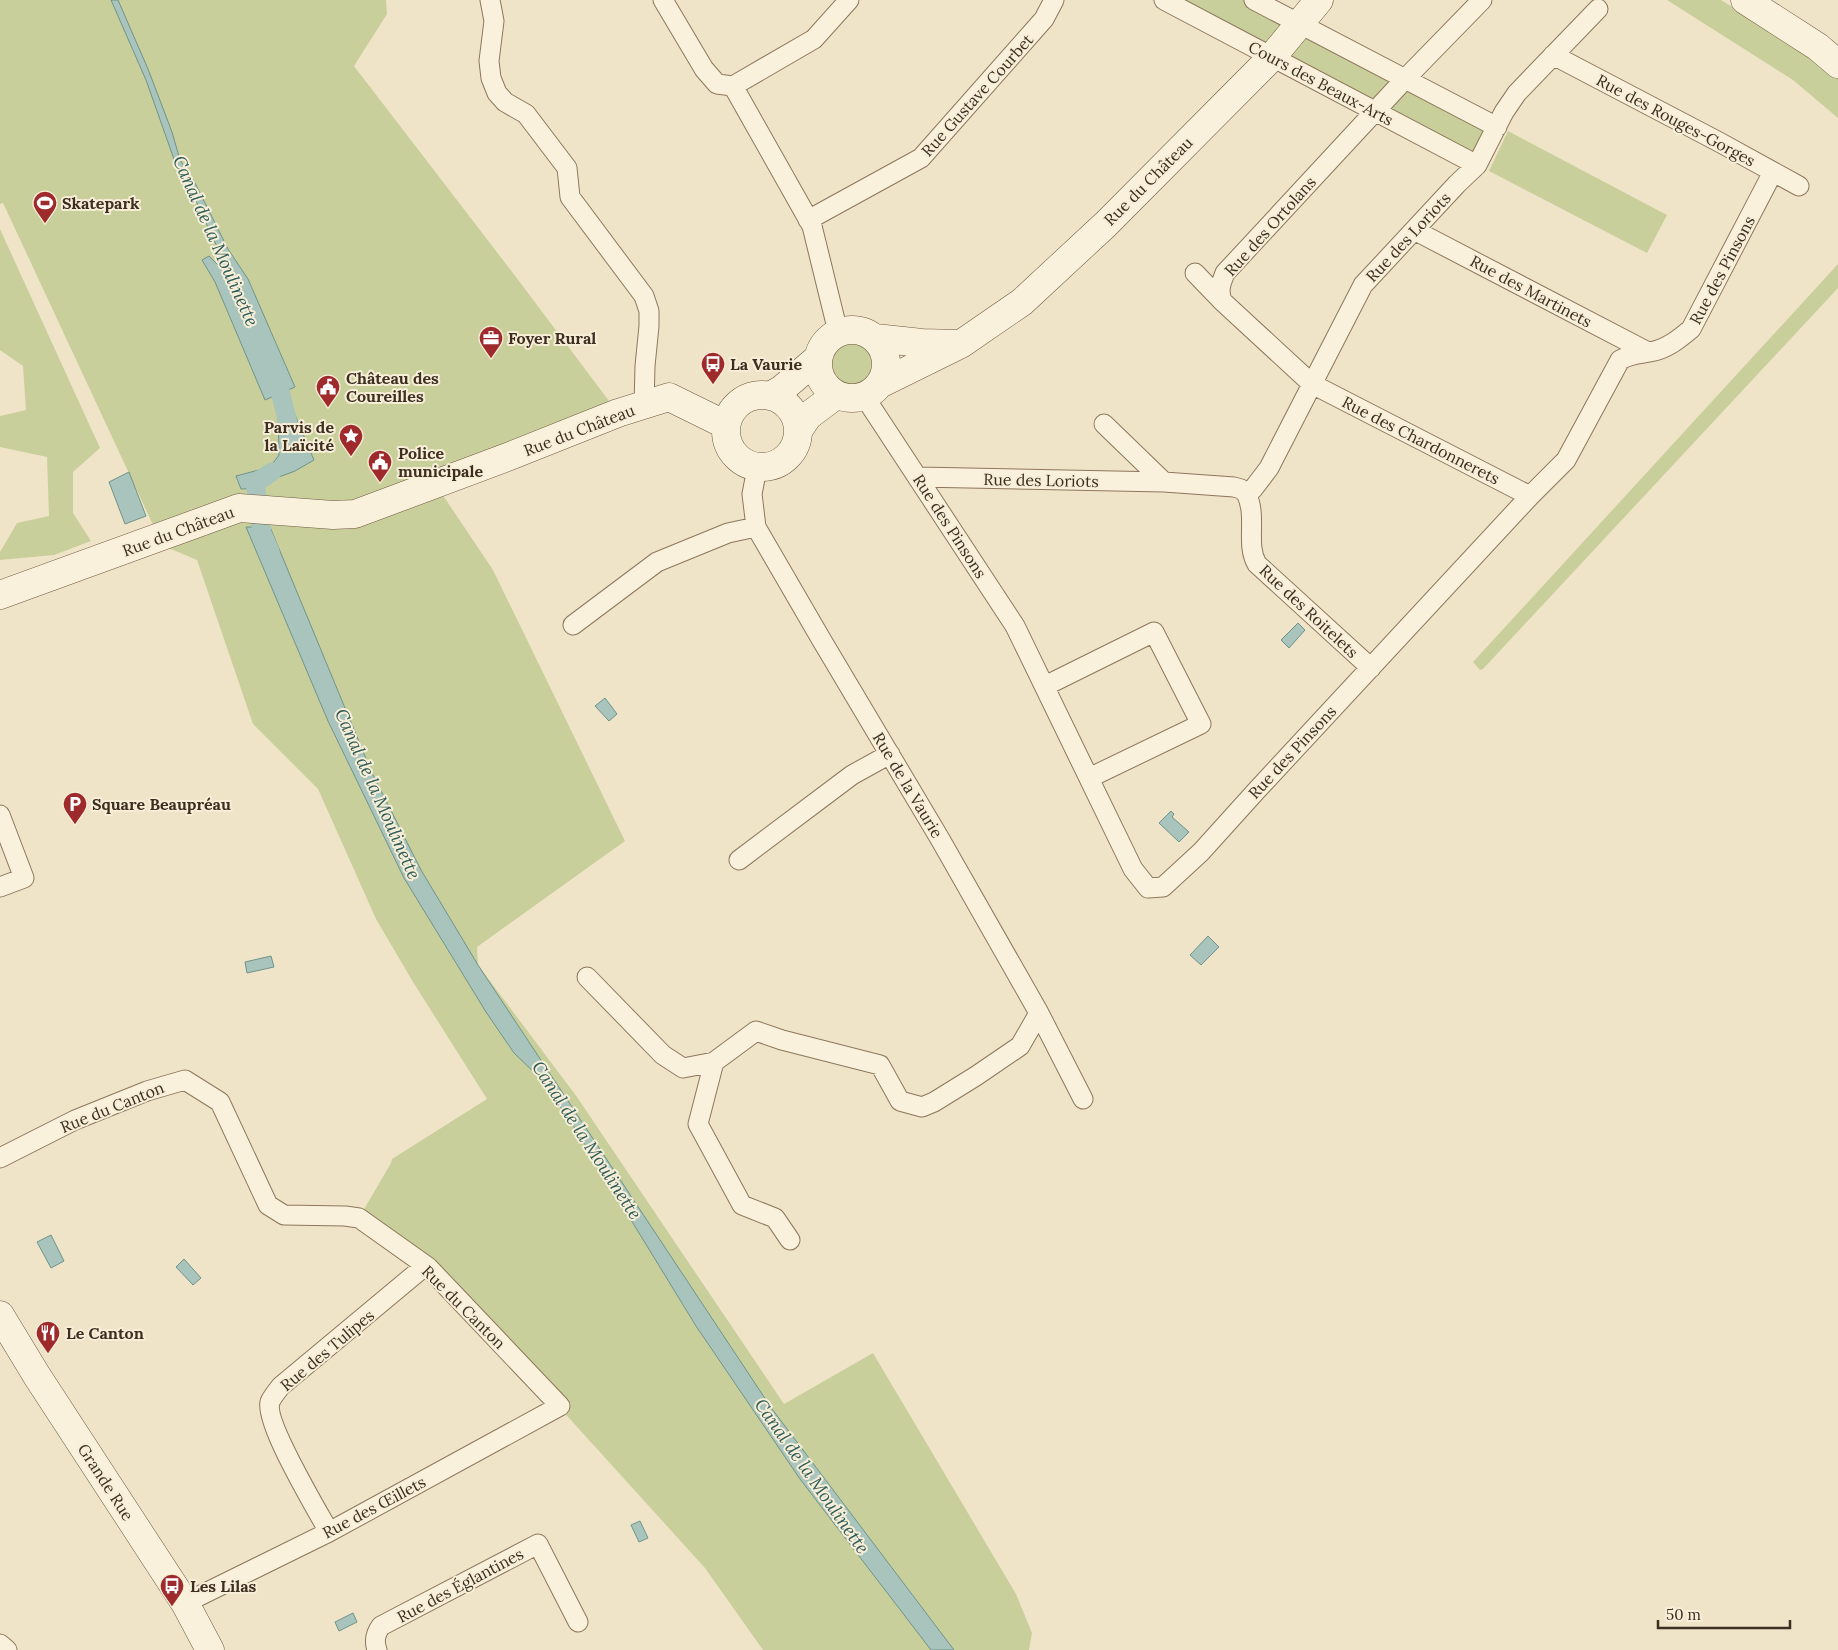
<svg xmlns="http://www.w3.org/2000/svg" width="1838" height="1650" font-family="Lora,serif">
	<rect width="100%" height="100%" fill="#f0e4c8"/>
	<path fill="#c9cf9b" d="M0 0H386L387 14 354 66 516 277 618 413 436 485 493 570 625 841 477 947 478 965 577 1097 784 1404 873 1353 1016 1594 1032 1633 1029 1650H763L705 1568 559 1407 427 1266 359 1218 391 1163 392 1159 487 1099 413 982 376 919 318 789 253 724 197 560 166 547 154 527 3 203 0 204Z
		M1164 0H1254L1497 127 1477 165Z
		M1667 0H1721L1815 58 1838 78V118L1793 80Z
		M1508 131 1667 215 1647 253 1489 171Z
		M0 229 100 448 73 472V513L91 541 54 555 0 560V552L17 523 49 516 47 457 0 447V416L26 410 23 366 0 350Z
		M1838 264V288L1483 669 1480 670 1473 662Z
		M845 337C850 337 856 336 861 338 873 343 882 361 875 374 870 382 862 386 853 390 838 386 820 375 826 357 830 346 835 341 845 337Z"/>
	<path fill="#a9c4bc" stroke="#6f938a" d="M111 0H118L148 69 172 132 180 160 195 183 228 249 248 279 295 387 265 400 215 282 202 260 209 256 219 266 224 262 190 188 175 162 146 80Z
		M290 403 314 460 295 471 263 483V488L241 489 236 476 270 467 279 455 278 409Z
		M129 472 146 516 125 524 109 482Z
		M246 527H270L372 773 421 870 478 965 772 1409 954 1650H931L800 1479 696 1326 571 1122 539 1077 514 1053 486 1012 404 878 328 721Z
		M1298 623 1305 630 1289 648 1281 640Z
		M605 698 617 714 609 721 595 706Z
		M1171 811 1174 814 1172 817 1189 832 1179 842 1159 823Z
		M1208 936 1219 947 1201 965 1190 955Z
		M271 956 274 967 247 973 245 962Z
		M51 1235 64 1261 51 1268 37 1242Z
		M184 1259 201 1278 193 1285 176 1267Z
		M640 1521 648 1538 639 1542 631 1525Z
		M353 1613 357 1622 339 1631 335 1622Z"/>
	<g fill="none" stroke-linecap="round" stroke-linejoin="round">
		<path stroke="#a9c4bc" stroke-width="19" d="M272 368 278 383 290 431
			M270 551 262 533 255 483 272 472"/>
		<defs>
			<path id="street" d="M490 0 494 21 489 61 491 78 497 93 505 102 526 114 567 168 570 197 644 296 649 311V326L645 366 644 405
				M663 0 704 69 717 84 733 86 812 226 838 332
				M1164 0 1477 165
				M1254 0 1497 127
				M1482 0 1405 79 1225 273C1221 283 1218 290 1222 301L1312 384 1530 496
				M1553 55 1719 142 1799 186
				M733 86 814 39 849 0
				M808 220 921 158 1044 19 1054 0
				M1414 230 1648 352
				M1195 273 1222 301
				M864 396 1015 626 1133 869 1148 888 1163 887 1201 852 1257 790 1530 496 1566 460 1620 360C1630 354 1638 354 1650 352 1667 349 1679 339 1691 329L1773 172
				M1104 424 1164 482
				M757 468 752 494 756 527 821 639 940 839 1039 1013 1083 1099
				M918 477 1164 482 1234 487 1241 489 1246 493 1253 489 1269 468 1363 285 1457 184 1477 165 1504 112 1517 93 1598 9
				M1246 493C1258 516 1245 544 1257 564L1371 668
				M573 625 657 562 728 533 756 527
				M1045 686 1154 632 1201 724 1089 778
				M0 815 24 878 0 887
				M739 860 852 775 890 754
				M587 977 663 1055 683 1068 714 1062 756 1031 782 1040 880 1065 900 1101 922 1107 934 1102 976 1076 1020 1046 1039 1013
				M714 1062 698 1124 742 1205 775 1218 790 1240
				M0 1158 75 1120 147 1091 185 1080 220 1102 268 1205 284 1215 345 1216 359 1218 428 1267 560 1406 329 1532 185 1603
				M329 1532C317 1510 264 1422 270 1402 272 1397 277 1391 281 1386L419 1271 428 1267
				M0 1644 7 1650
				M377 1650C374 1641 375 1634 381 1626L538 1544 578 1622"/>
			<path id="secondary" d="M1745 0 1818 47 1838 64
				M818 364a34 34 0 1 1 68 0a34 34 0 1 1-68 0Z
				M875 338 922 343 957 344
				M880 384 961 344 1022 302 1106 224 1272 57 1319 0
				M726 431a36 36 0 1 1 72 0a36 36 0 1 1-72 0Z
				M770 396 782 389 818 358
				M798 431 808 416 836 395
				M0 595 239 508 333 515 355 514 510 456 618 413 669 397 726 425
				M0 1315 37 1376 185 1603 210 1650"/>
		</defs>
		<use href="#street" stroke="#8d765c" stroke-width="21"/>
		<use href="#secondary" stroke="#6f573f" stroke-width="29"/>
		<use href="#street" stroke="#faf1dc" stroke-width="19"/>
		<use href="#secondary" stroke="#faf1dc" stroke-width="28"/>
	</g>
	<defs>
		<symbol id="stadium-pin" viewBox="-11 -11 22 30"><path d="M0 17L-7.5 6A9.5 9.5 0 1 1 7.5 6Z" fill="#9e2a2b" stroke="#f7eed8"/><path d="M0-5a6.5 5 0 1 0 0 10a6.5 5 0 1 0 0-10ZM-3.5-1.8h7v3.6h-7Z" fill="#fff"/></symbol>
		<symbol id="office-pin" viewBox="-11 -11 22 30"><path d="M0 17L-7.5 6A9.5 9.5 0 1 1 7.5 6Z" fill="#9e2a2b" stroke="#f7eed8"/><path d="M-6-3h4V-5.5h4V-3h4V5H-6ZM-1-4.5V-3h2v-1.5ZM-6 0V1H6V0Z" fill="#fff"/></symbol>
		<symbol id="bus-pin" viewBox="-11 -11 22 30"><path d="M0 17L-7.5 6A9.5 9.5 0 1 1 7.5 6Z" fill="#9e2a2b" stroke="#f7eed8"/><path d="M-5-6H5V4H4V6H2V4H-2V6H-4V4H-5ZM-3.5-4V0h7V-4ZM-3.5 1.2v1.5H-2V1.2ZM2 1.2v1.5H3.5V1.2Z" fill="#fff"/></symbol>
		<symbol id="civic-pin" viewBox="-11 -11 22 30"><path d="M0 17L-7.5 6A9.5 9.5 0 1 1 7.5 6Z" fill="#9e2a2b" stroke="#f7eed8"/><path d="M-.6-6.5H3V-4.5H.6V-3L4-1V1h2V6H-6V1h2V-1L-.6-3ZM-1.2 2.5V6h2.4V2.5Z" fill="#fff"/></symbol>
		<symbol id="sight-pin" viewBox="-11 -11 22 30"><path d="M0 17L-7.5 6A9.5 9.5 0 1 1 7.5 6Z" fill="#9e2a2b" stroke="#f7eed8"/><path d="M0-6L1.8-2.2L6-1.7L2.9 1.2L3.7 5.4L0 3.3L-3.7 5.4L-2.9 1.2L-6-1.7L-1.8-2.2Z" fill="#fff"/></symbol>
		<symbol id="parking-pin" viewBox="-11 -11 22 30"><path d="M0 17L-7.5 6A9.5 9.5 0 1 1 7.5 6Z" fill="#9e2a2b" stroke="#f7eed8"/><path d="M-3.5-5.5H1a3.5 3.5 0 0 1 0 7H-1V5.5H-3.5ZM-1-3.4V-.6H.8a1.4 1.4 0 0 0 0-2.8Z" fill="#fff"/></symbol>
		<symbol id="restaurant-pin" viewBox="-11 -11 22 30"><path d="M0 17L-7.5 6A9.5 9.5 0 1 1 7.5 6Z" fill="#9e2a2b" stroke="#f7eed8"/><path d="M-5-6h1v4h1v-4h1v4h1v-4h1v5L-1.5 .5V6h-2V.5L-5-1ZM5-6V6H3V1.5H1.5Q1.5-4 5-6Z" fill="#fff"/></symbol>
	</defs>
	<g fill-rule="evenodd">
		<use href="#stadium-pin" x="31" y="189" width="28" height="38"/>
		<use href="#office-pin" x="477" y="324" width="28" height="38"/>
		<use href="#bus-pin" x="699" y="350" width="28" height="38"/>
		<use href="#civic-pin" x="314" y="373" width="28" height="38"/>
		<use href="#sight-pin" x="337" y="422" width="28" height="38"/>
		<use href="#civic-pin" x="366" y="448" width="28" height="38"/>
		<use href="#parking-pin" x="61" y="790" width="28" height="38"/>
		<use href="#restaurant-pin" x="34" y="1319" width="28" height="38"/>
		<use href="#bus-pin" x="158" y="1572" width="28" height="38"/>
	</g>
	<g text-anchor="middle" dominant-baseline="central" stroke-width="4" stroke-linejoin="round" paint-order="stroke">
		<g font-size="16" fill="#3d2e20" stroke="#f7eed8">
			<text transform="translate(1321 83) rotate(28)">Cours des Beaux-Arts</text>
			<text transform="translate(977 95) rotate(-48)">Rue Gustave Courbet</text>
			<text transform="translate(1676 120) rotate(28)">Rue des Rouges-Gorges</text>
			<text transform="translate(1148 181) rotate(-45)">Rue du Château</text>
			<text transform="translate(1270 226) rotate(-48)">Rue des Ortolans</text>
			<text transform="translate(1408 237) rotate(-47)">Rue des Loriots</text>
			<text transform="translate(1722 270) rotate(-62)">Rue des Pinsons</text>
			<text transform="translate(1531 291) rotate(28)">Rue des Martinets</text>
			<text transform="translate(579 430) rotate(-21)">Rue du Château</text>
			<text transform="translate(1421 440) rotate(27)">Rue des Chardonnerets</text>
			<text transform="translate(1041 480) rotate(1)">Rue des Loriots</text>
			<text transform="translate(950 526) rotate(57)">Rue des Pinsons</text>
			<text transform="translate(178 531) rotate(-20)">Rue du Château</text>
			<text transform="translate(1309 611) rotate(43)">Rue des Roitelets</text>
			<text transform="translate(1292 752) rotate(-47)">Rue des Pinsons</text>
			<text transform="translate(908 785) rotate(59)">Rue de la Vaurie</text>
			<text transform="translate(112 1107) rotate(-22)">Rue du Canton</text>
			<text transform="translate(464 1307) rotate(45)">Rue du Canton</text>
			<text transform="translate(327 1350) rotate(-40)">Rue des Tulipes</text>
			<text transform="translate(106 1482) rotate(57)">Grande Rue</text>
			<text transform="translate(374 1507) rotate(-28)">Rue des Œillets</text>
			<text transform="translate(460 1585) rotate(-28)">Rue des Églantines</text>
		</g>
		<g font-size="16" font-weight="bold" fill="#3d2e20" stroke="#f7eed8" text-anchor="start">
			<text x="62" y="203">Skatepark</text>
			<text x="508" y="338">Foyer Rural</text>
			<text x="730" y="364">La Vaurie</text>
			<text x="346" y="378">Château des<tspan x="346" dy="18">Coureilles</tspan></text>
			<text x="334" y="427" text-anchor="end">Parvis de<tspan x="334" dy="18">la Laïcité</tspan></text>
			<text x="398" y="453">Police<tspan x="398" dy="18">municipale</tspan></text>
			<text x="92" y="804">Square Beaupréau</text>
			<text x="66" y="1333">Le Canton</text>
			<text x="190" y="1586">Les Lilas</text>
		</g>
		<g font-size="18" font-style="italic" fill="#2f5d5a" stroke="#f7eed8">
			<text transform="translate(216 241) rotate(66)">Canal de la Moulinette</text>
			<text transform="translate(378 794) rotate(66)">Canal de la Moulinette</text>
			<text transform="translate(587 1140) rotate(57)">Canal de la Moulinette</text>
			<text transform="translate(812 1476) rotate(55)">Canal de la Moulinette</text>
		</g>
	</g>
	<path d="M1658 1620v8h132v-8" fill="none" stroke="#3d2e20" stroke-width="2.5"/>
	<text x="1666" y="1620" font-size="15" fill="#3d2e20" stroke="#f7eed8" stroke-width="4" paint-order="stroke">50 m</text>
</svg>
